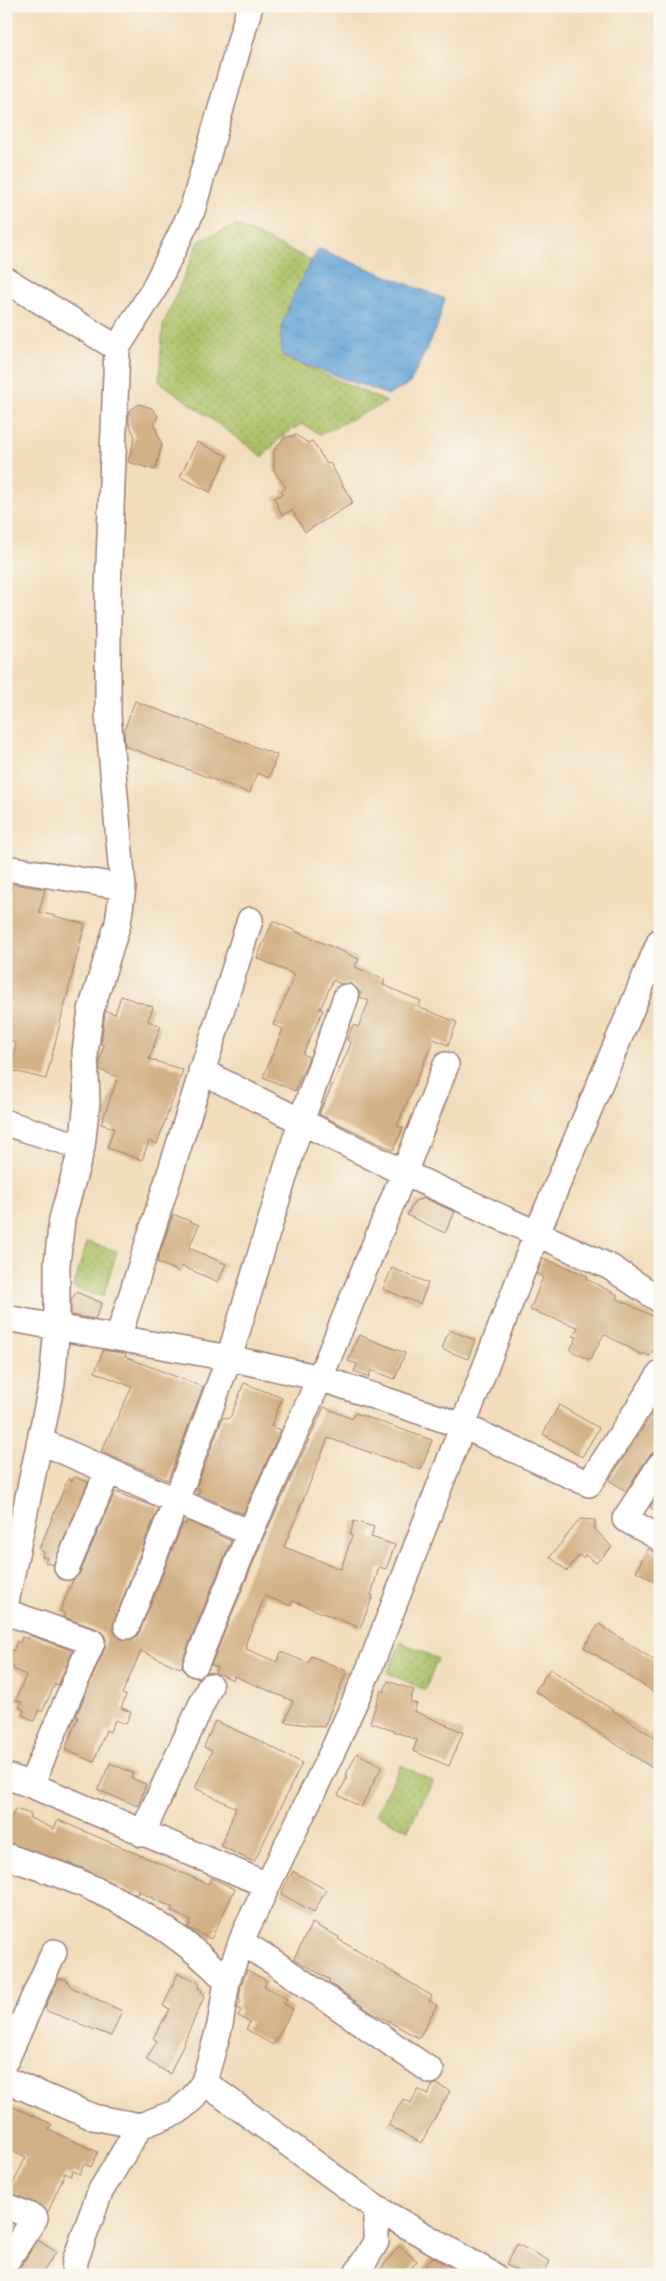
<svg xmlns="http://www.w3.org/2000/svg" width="666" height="2281" font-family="Dekko,sans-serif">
	<defs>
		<pattern id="grass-dots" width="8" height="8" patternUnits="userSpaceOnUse" patternTransform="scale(1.25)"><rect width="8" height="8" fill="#a9bf64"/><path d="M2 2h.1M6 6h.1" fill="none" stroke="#8c9b53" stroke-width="1.8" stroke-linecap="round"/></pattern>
		<pattern id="water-ripples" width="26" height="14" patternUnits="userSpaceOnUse" patternTransform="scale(1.25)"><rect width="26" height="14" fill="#65a4d8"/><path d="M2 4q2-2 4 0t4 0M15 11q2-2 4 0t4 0" fill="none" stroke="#5585af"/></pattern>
	</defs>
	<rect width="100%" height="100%" fill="#fbf7ec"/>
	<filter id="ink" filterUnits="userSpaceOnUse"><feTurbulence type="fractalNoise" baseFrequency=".02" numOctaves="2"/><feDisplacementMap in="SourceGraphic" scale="10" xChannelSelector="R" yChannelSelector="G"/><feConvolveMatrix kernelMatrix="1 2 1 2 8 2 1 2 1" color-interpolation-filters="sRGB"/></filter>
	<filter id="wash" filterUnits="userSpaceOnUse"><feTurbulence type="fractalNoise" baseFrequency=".0096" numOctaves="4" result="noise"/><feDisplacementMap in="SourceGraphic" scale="20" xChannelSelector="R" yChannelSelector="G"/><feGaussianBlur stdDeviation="1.12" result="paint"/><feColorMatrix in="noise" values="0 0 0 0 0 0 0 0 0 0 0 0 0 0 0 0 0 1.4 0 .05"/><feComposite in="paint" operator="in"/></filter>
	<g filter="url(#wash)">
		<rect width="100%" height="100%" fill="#f1ddbc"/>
		<path fill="url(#grass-dots)" stroke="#7a6f48" d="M236 225 311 260 282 325 283 356 387 402 320 434 301 424 280 438 263 457 159 381 163 325 199 241Z
			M87 1242 117 1251 103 1297 73 1288Z
			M401 1642 438 1659 425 1690 387 1673Z
			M401 1765 433 1781 408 1830 376 1814Z"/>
		<path fill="url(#water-ripples)" stroke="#586282" d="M319 249 445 299 436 330 410 383 389 395 283 357C281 346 280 337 282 326 287 308 308 264 319 249Z"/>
		<g id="blocks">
			<path fill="#d1b186" d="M139 404 152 408 158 416 154 424 162 445 155 470 128 462 135 437 129 424V411Z
				M296 435 308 443 312 441 327 464 330 463 353 503 305 532 292 510 282 515 274 498 283 494 281 491 286 488 274 470V451L284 438Z
				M197 442 227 456 210 492 180 477Z
				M135 701 277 755 269 778 257 773 250 793 125 746 124 730Z
				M12 884 45 889 39 912 85 924 46 1079 10 1070 16 1043 6 1040V912Z
				M273 921 359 959 355 967 385 980 383 985 421 1001 418 1007 457 1022 448 1045 434 1039 397 1126 403 1128 393 1150 319 1114 348 1051 351 1042 347 1040 353 1025 358 1027 369 1001 360 997 361 993 351 984H341L333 980 320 1009 323 1010 303 1054 309 1057 295 1091 263 1077 283 1029 273 1025 295 975 257 958Z
				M121 996 153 1007 148 1021 161 1026 149 1059 183 1070 157 1144 149 1141 142 1160 107 1148 114 1128 101 1124 118 1077 100 1070V1058L104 1045 101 1044 105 1013 106 1011 115 1014Z
				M424 1198 455 1212 445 1233 407 1215 415 1201Z
				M173 1214 199 1225 189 1248 226 1264 218 1282 182 1266 179 1272 157 1262Z
				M543 1258 588 1276 586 1279 618 1295 616 1298 660 1320V1341L649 1356 644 1353 642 1355 604 1334 590 1360 570 1350 577 1337 573 1336 578 1327 530 1310 543 1277 537 1274Z
				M392 1268 428 1283 420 1304 383 1289Z
				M76 1292 102 1303 95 1319 71 1315V1301Z
				M449 1330 475 1340 468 1359 442 1349Z
				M359 1335 405 1353 395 1379 371 1370 369 1377 354 1371 357 1364 348 1361Z
				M103 1350 126 1354 125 1357 203 1387 168 1480 101 1452 132 1387 95 1372Z
				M244 1383 282 1398 271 1426 281 1430 243 1514 198 1494 200 1489 196 1488 223 1417 228 1419 231 1416Z
				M660 1402V1451L653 1452 648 1457 626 1491 609 1480Z
				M559 1405 599 1428 582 1457 543 1434Z
				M324 1407 352 1419 355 1413 432 1440 421 1470 328 1438 284 1547 341 1569 352 1536 350 1535 354 1521 374 1527 371 1537 395 1545 386 1569 379 1567 371 1595 373 1596 360 1628 293 1601 291 1606 265 1596 245 1645 247 1646 246 1649 277 1662 281 1652 308 1663 311 1656 347 1671 324 1727 285 1722 293 1701 234 1676 233 1680 215 1672 217 1667 211 1665 263 1539Z
				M74 1477 88 1482 53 1565 45 1562 47 1558 42 1557 44 1552 39 1550 68 1479 72 1481Z
				M115 1492 158 1508 114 1621 113 1629 116 1635 121 1639 130 1640 136 1637 140 1631 183 1523 186 1525 187 1521 231 1541 183 1659 182 1666 180 1668 141 1651 122 1694 126 1695 121 1708 131 1712 126 1724 115 1720 110 1732 106 1730 94 1762 65 1750 78 1717 76 1716 105 1648 106 1639 103 1633 97 1629 64 1617 65 1613 60 1611 73 1580 80 1573Z
				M660 1492V1514L650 1507Z
				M580 1519 595 1520V1529L612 1547 596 1563 585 1555 583 1558 579 1555 567 1571 550 1557Z
				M648 1549 660 1555V1584L636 1571Z
				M599 1624 660 1664V1696L584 1647Z
				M29 1635 73 1651 58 1685 55 1684 42 1712 39 1710 34 1721 22 1715 24 1710 19 1707 22 1702 16 1700 26 1675 13 1669 14 1666 6 1663 10 1649 13 1651 17 1641 20 1643 22 1637 27 1639Z
				M550 1669 660 1741V1773L535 1691Z
				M388 1681 414 1690 410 1701 417 1704 414 1711 463 1732 449 1766 413 1751 417 1740 370 1722 381 1690 384 1692Z
				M215 1721 260 1741 302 1763 254 1862 221 1846 236 1808 195 1788 212 1751 204 1747Z
				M357 1753 382 1766 361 1807 338 1795 347 1778 345 1777Z
				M110 1763 133 1773 131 1778 146 1784 138 1806 98 1790Z
				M15 1809 31 1814 30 1818 54 1829 58 1820 208 1884 211 1878 235 1889 211 1939 188 1928 191 1921 171 1911 173 1908 138 1891 137 1895 80 1867 6 1842V1829Z
				M293 1871 326 1890 314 1912 281 1894Z
				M312 1923 339 1937 338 1939 432 1996 429 2001 437 2005 419 2038 371 2012 328 1982 330 1980 294 1958Z
				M247 1970 267 1981 264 1986 287 1999 284 2004 293 2009 273 2045 246 2029 250 2022 238 2016 241 2010 237 2008 241 2001 239 2000 241 1985Z
				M178 1973 200 1983 198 1988 202 1990 201 1993 205 1995 170 2074 146 2060 157 2041 153 2038 170 2009 163 2006Z
				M58 1979H66L71 1987 122 2011 111 2036 47 2011 45 2008Z
				M437 2084 450 2091 421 2143 388 2125 403 2099 411 2103 418 2089 428 2095 433 2085Z
				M6 2104 52 2124 49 2130 98 2152 91 2167 84 2164 80 2174 73 2171 71 2176 65 2173 48 2212 40 2205 9 2192 26 2157 6 2147Z
				M38 2240 56 2252 41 2275H12L18 2270Z
				M517 2244 550 2261 543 2275H525L506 2265Z
				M399 2246 417 2261 406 2275H376Z
				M432 2257 457 2271 462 2275H418Z"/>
		</g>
	</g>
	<g filter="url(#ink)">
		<use href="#blocks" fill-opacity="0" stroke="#9e7e74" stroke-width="1"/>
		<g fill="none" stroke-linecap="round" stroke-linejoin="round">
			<defs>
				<path id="minor" d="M6 280 117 348
					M6 868 123 887 118 923 91 1010 85 1052 87 1102 82 1147 62 1219 57 1264V1327L52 1383 6 1602
					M123 887 108 715V590L117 348 153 291 192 211 250 6
					M201 1071 404 1173 610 1267 660 1300
					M6 1123 82 1147
					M6 1318 229 1358 320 1378 463 1426 589 1484 660 1374
					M118 1338 250 920
					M40 1441 250 1533 320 1378 404 1173 446 1065
					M660 1465 625 1519 660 1538
					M67 1567 108 1471
					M6 1612 92 1642 31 1785 267 1885
					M127 1626 176 1501 229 1358 301 1121 346 997
					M196 1664 250 1533
					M6 1776 31 1785
					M142 1834 210 1686
					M6 1856C36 1867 68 1876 96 1890 144 1912 190 1943 227 1981
					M241 1942 272 1961 431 2071
					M6 2060 54 1952
					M6 2080 93 2117 140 2126 177 2112 192 2099 204 2082 220 2025 227 1981 245 1932 335 1746 370 1667 537 1233 660 941
					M204 2082 376 2208V2242L356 2275
					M6 2206 35 2218 6 2262
					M376 2208 493 2275
					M74 2275 75 2261 100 2192 140 2126"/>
			</defs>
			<use href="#minor" stroke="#9e7e74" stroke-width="28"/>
			<use href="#minor" stroke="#fff" stroke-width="25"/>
		</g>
	</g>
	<rect width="666" height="2281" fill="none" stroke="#fbf7ec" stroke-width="25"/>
</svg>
